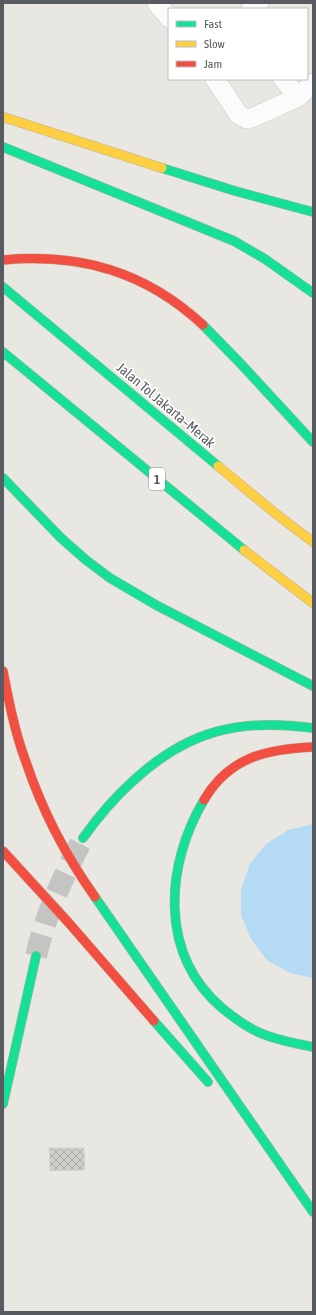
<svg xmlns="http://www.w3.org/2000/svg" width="316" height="1315" font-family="'Asap Condensed',sans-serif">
	<defs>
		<pattern id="building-cross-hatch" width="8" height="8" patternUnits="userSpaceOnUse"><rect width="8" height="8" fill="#cfcecb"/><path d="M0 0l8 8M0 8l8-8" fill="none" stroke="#abaaa8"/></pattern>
	</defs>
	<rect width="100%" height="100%" fill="#e8e7e2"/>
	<path fill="#b5daf4" d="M313 824V978L290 973 267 960 251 939 241 915V889L250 864 266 844 288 830Z"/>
	<path fill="url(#building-cross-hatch)" stroke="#d7d6d2" d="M49 1148H84L85 1170 50 1171Z"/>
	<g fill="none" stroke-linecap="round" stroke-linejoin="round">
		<path stroke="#c4c4c2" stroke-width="22" stroke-dasharray="22 11" stroke-linecap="butt" d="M36 956C46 913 63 877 83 838"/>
		<defs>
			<path id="street" d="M157 3 169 18
				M251 9 259 3
				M215 79 239 115 247 119 254 117 298 97 313 83
				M283 79 298 97"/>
			<path id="fast" d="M3 147 234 241 265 259 313 293
				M162 168 235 191 313 212
				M3 287 218 466
				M203 325 241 364 313 442
				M3 352 244 550
				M3 478 61 538 86 560 110 578 156 605 313 686
				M204 800C165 866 159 954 222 1008 233 1017 245 1026 258 1032 275 1040 294 1043 313 1047
				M83 838C98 817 114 798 133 781 188 730 240 718 313 728
				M95 897 313 1212
				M154 1021 208 1082
				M3 1104 36 956"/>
			<path id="slow" d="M3 117 162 168
				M218 466 276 514 313 542
				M244 550 313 603"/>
			<path id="jam" d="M3 260C81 253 146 272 203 325
				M3 671C9 702 15 733 26 762 42 810 66 856 95 897
				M204 800C229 757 267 749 313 747
				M3 851 68 922 154 1021"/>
		</defs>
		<use href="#street" stroke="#c5c5c4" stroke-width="20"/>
		<use href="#fast" stroke="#beaf91" stroke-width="10"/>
		<use href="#slow" stroke="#beaf91" stroke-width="10"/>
		<use href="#jam" stroke="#beaf91" stroke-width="10"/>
		<use href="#street" stroke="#fcfbfb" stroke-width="19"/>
		<use href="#fast" stroke="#16e098" stroke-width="9"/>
		<use href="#slow" stroke="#ffcf43" stroke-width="9"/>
		<use href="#jam" stroke="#f24e42" stroke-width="9"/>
	</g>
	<g text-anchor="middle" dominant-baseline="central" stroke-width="3.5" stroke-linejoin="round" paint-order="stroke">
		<rect fill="#fff" stroke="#8a8d90" stroke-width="1" x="149" y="468" width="16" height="22" rx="3"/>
		<g font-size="13" font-weight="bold" fill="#585c60">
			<text x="157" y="479">1</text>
		</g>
		<g font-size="14" fill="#585c60" stroke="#fff">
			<text transform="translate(166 405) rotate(40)">Jalan Tol Jakarta–Merak</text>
		</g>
	</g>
	<rect width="316" height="1315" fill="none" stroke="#585c60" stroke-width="8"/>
	<rect x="168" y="8" width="140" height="72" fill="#ffffff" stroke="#bcbebf"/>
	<rect x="176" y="21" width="20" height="6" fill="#16e098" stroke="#bcbebf"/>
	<text x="204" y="28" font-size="12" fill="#585c60">Fast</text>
	<rect x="176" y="41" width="20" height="6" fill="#ffcf43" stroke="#bcbebf"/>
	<text x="204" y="48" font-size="12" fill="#585c60">Slow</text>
	<rect x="176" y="61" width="20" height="6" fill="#f24e42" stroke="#bcbebf"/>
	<text x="204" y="68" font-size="12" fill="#585c60">Jam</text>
</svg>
